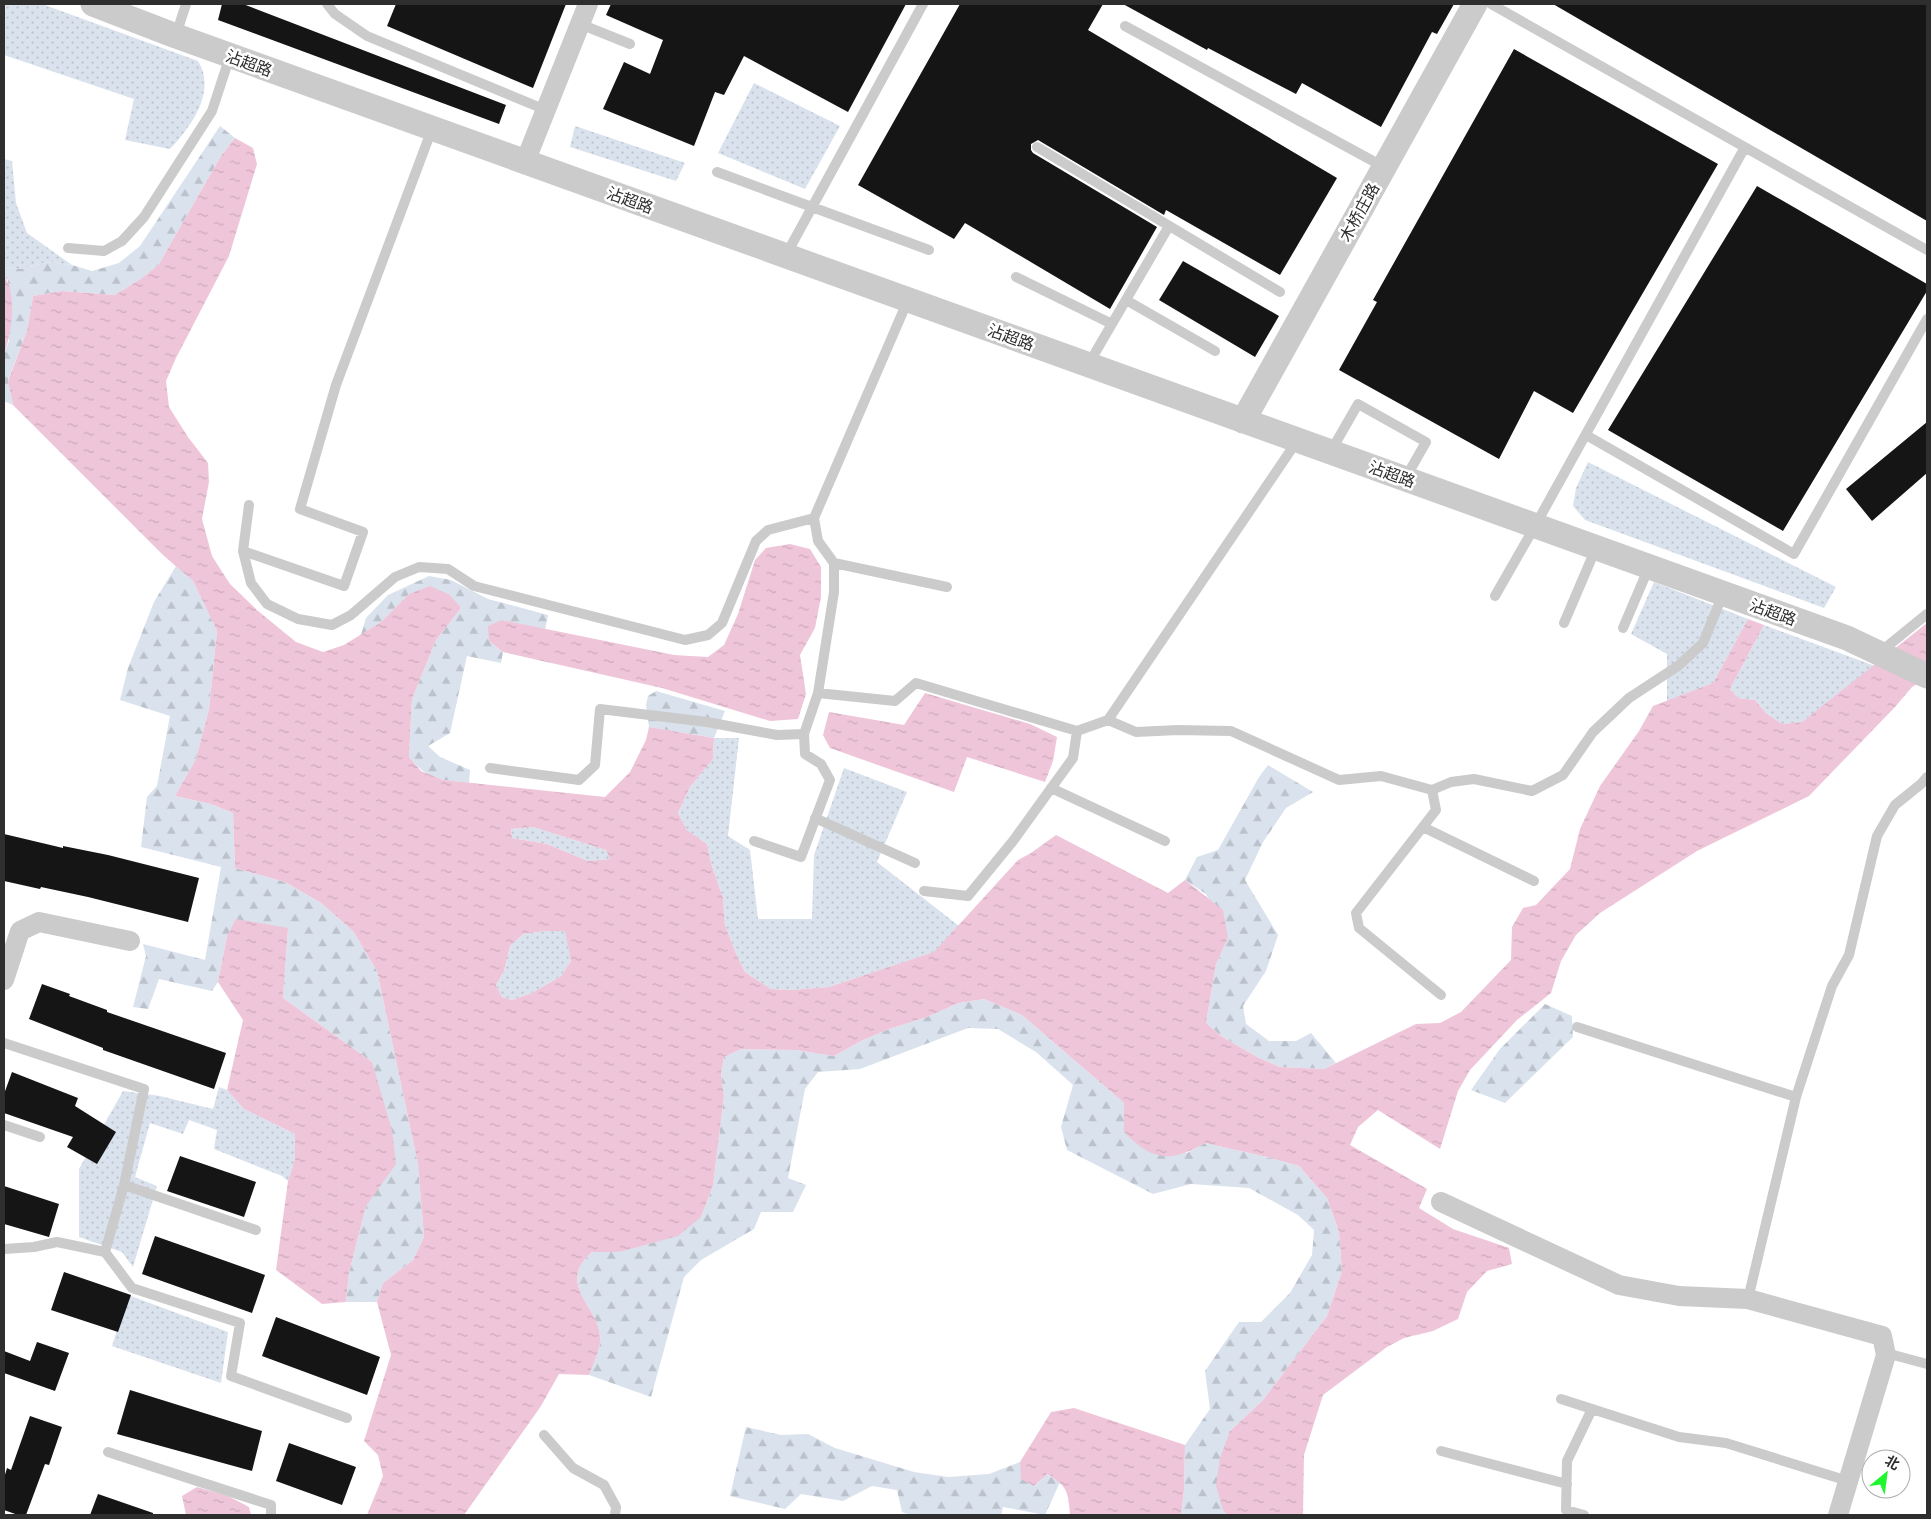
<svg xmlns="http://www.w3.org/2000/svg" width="1931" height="1519" font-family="Manrope,'Noto Sans SC',sans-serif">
	<defs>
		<pattern id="grass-dots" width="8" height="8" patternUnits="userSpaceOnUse" patternTransform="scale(1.25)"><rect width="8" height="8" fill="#dae2ed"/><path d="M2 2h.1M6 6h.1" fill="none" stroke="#bbc2cc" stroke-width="1.8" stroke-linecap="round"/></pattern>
		<pattern id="forest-firs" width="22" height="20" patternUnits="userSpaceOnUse" patternTransform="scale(1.25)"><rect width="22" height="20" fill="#dae2ed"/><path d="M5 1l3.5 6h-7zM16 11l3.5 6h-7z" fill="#bbc2cc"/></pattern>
		<pattern id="water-ripples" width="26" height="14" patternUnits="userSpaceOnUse" patternTransform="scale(1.25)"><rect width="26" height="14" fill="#efc5d9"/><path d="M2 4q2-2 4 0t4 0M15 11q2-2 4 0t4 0" fill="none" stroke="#cdaabb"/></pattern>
	</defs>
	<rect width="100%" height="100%" fill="#fff"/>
	<path fill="url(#grass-dots)" d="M4 4H42L198 61C217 91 191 127 170 149L125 140 134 99 4 55Z
		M754 83 840 126 805 189 718 153Z
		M575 126 685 163 676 181 570 147Z
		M4 159 12 161 16 203 27 233 72 265 48 262 21 269 4 267Z
		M1588 462 1836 587 1824 608 1585 520 1573 506 1576 488Z
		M1654 582 1748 619 1713 683 1667 701V654L1631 634Z
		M1764 625 1875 666 1802 722 1782 724 1766 713 1755 700 1738 698 1730 689Z
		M714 738H739L728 836 750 850 758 919H812L814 855 844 768 907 792 877 862 959 926 935 952 829 987 791 990 771 989 745 972 737 956 725 925 723 898 711 863 707 844 687 830 678 813 690 787 713 759Z
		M533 827 606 850 610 859 588 861 547 844 512 838 511 829Z
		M546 931H566L571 961 561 976 532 993 512 1000 502 997 496 985 504 971 510 946 523 934Z
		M219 1087 227 1090 244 1109 295 1134V1159L288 1181 282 1176 214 1149 217 1130 189 1120 183 1134 150 1123 135 1177 157 1186 133 1267 122 1252 79 1237V1169L123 1091 160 1096 213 1109Z
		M128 1295 228 1332 221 1383 112 1346Z"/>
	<path fill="url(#forest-firs)" d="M220 126 235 138 221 156 159 264 142 278 115 295 62 291 33 296 27 331 8 380 13 405 4 401V354L9 341 8 280 4 275V267L21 269 48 262 72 265 92 271 119 263 140 246Z
		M176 566 193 581 217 631 209 709 196 759 175 796 211 804 233 813 235 868 285 882 321 903 353 931 377 971 418 1164 424 1237 413 1260 383 1283 377 1302H346L349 1273 366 1206 372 1062 283 998 288 928 227 936 218 982 212 991 159 979 148 1009 133 1007 146 956 143 944 205 960 221 867 141 847 147 797 157 786 170 716 120 700 128 668 154 602Z
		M429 576 451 580 488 599 548 615 545 630 502 620 489 641 503 652 501 663 467 656 450 733 428 746 440 757 470 770 469 783C440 780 428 780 409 757L412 699 436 640 461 608 409 594 381 622 361 635 366 618 388 595Z
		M656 691 725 711 714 738 649 727 646 705 648 696Z
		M1268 765 1313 792 1286 808 1263 842 1245 880 1278 935 1266 971 1243 1006 1246 1024 1269 1041H1296L1311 1033 1336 1063 1324 1069 1280 1067 1257 1057 1221 1036 1206 1023 1216 964 1228 938 1206 894 1185 880 1197 857 1218 850 1259 777Z
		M984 999 1022 1015 1124 1103V1132L1187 1153 1205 1143 1267 1157 1299 1166 1327 1198 1339 1232 1342 1271 1327 1316 1263 1400 1230 1431 1223 1510 1227 1515H1181L1184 1490 1185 1445 1210 1409 1205 1371 1239 1322H1261L1290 1293 1312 1255 1314 1230 1298 1215 1249 1188 1191 1184 1153 1194 1067 1150 1061 1127 1073 1085 1036 1052 998 1029 968 1028 860 1069 818 1072 805 1089 788 1178 806 1185 793 1212H761L754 1229 701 1260 684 1277 651 1397 589 1375C593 1365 599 1353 600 1342 604 1309 553 1286 592 1252H619L701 1217 713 1186 724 1096 721 1074 724 1057 741 1049 796 1050 834 1056 861 1041 889 1029 924 1018 959 1003Z
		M1545 1004 1572 1016 1573 1037 1505 1103 1471 1090 1500 1049Z
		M746 1427 781 1435 808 1434 835 1448 914 1472 948 1477 989 1474 1020 1462 1022 1479 1035 1486 1046 1474 1060 1482 1045 1515 1003 1507 1001 1515H910L902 1512 897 1490 872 1486 843 1501 801 1494 785 1509 730 1496Z"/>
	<path fill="url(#water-ripples)" fill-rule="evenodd" d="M235 138 253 148 257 164 229 256 176 358 166 381 169 407 188 437 208 463 209 482 202 519 212 556 230 584 258 611 296 642 323 652 344 645 381 622 409 594 430 586 450 595 461 608 436 640 412 699 409 757 421 771 443 780 605 797 630 772 646 740 649 727 714 738 713 759 690 787 678 813 687 830 707 844 711 863 723 898 725 925 737 956 745 972 771 989 791 990 829 987 934 952 1018 860 1031 853 1056 835 1168 893 1185 880 1223 910 1228 938 1216 964 1206 1023 1221 1036 1257 1057 1280 1067 1324 1069 1416 1024 1440 1023 1461 1012 1511 960 1512 927 1523 908 1536 905 1570 869 1580 829 1600 786 1639 731 1653 706 1713 683 1748 619 1764 625 1730 689 1738 698 1755 700 1766 713 1782 724 1802 722 1927 623V678L1912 687 1895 707 1809 796 1697 851 1600 913 1576 935 1561 961 1551 993 1517 1020 1470 1070 1458 1091 1440 1149 1378 1110 1358 1127 1350 1145 1427 1189 1419 1208 1453 1229 1509 1248 1512 1264 1487 1271 1467 1292 1458 1319 1433 1331 1404 1338 1387 1347 1323 1395 1304 1455 1303 1515H1227L1223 1510 1216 1486 1220 1458 1230 1431 1263 1400 1327 1316 1342 1271 1339 1232 1327 1198 1299 1166 1267 1157 1205 1143C1171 1163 1152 1161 1124 1132V1103L1022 1015 984 999 959 1003 924 1018 889 1029 861 1041 834 1056 796 1050 741 1049 724 1057 721 1074 724 1096 713 1186 701 1217 678 1236 619 1252H592C553 1286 604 1309 600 1342 599 1353 593 1365 589 1375L559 1374 541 1406 464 1515H367L383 1476 378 1455 364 1441 391 1355 377 1302 383 1283 413 1260 424 1237 418 1164 377 971 353 931 321 903 285 882 235 868 233 813 211 804 175 796 196 759 209 709 217 631 193 581 163 555 13 405 8 381 27 331 33 296 62 291 115 295 142 278 159 264 221 156ZM533 827 606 850 610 859 588 861 547 844 512 838 511 829ZM546 931H565L571 961 561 976 532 993 512 1000 502 997 496 985 504 971 510 946 523 934Z
		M4 275C17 293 12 334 4 354Z
		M790 544 810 549 821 567V597L815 628 800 655 806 694 798 719 770 721 662 688 503 652 489 641 488 626 502 620 674 655 708 657 724 645 738 614 755 560 766 548Z
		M925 693 1030 724 1057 737 1053 761 1045 782 967 757 954 792 830 748 823 735 829 712 904 725Z
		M236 919 288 928 283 998 372 1062 392 1130 396 1164 366 1206 349 1273 346 1302 322 1304 276 1270 288 1181 295 1159V1134L244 1109 227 1090 243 1020 218 982 227 936Z
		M1074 1408 1185 1445 1184 1490 1181 1515H1070C1068 1491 1068 1487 1047 1474L1034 1486 1021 1479 1020 1462 1051 1412Z
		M197 1487 228 1496 249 1507 251 1515H186L182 1496Z"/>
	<path fill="#151515" d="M222 4H243L506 105 499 124 218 20Z
		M396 4H566L533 88 387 26Z
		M611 4H906L848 112 744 56 724 95 715 92 694 146 603 109 624 62 650 74 663 40 606 15Z
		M960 4H1103L1088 30 1337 178 1280 275 1166 210 1164 215 1038 140 1031 144V150L1033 153 1157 227 1110 309 965 223 954 239 858 185Z
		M1123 4H1454L1437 34 1432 32 1381 127 1302 83 1296 94 1208 48 1207 50Z
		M1553 4H1927V221Z
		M1514 49 1718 164 1573 413 1534 391 1499 459 1339 370 1377 302 1373 300Z
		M1757 186 1927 284V291L1783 531 1608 430Z
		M1183 261 1279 316 1255 357 1159 300Z
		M1927 422V473L1872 521 1846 489Z
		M4 834 63 848V846L108 855 199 878 188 922 88 897 41 887 40 889 4 881Z
		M42 984 70 994 69 996 107 1010V1012L226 1053 214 1089 103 1050V1048L29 1019Z
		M12 1072 78 1098 75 1106 116 1132 97 1164 67 1147 73 1137 4 1113V1094Z
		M180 1156 256 1182 244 1217 167 1191Z
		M4 1186 59 1204 49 1237 4 1224Z
		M155 1236 265 1275 252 1313 142 1274Z
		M64 1272 131 1295 118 1332 51 1310Z
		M276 1317 380 1357 367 1395 262 1356Z
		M37 1342 69 1353 55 1391 4 1373V1351L30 1361Z
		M130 1390 262 1431 252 1471 117 1434Z
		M30 1416 62 1427 49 1465 45 1464 26 1515H18L4 1510V1478L7 1468 11 1470Z
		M289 1443 356 1467 342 1505 276 1481Z
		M98 1494 153 1513V1515H90Z"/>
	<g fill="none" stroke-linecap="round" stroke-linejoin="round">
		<path stroke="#cbcbcb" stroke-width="10" d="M327 4 335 14 367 36 546 110
			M1491 4 1927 250
			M580 24 630 44
			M1125 26 1384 167
			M176 35 186 4
			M1037 147 1280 292
			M717 172 929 250
			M68 248 104 251 122 241 144 217 212 111 230 56
			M786 255 923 4
			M1016 277 1112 324
			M1126 300 1215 351
			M1088 365 1169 226
			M1586 435 1794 554 1927 319
			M1331 451 1358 404 1426 442 1405 479
			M249 505 243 551 251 583 267 604 298 619 332 625 351 615 395 577 419 567 448 569 474 586 685 640 708 635 722 623 756 541 768 530 814 518
			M243 551 344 586 363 532 300 509 336 385 432 129
			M834 563 947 587
			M1495 596 1535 526 1745 147
			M1564 623 1596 548
			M1623 628 1649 567
			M1879 653 1927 614
			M818 693 895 701 916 683 1077 731 1108 720 1136 732 1178 730 1231 731 1339 780 1381 776 1432 790 1451 782 1474 779 1532 791 1563 775 1593 732 1629 698 1678 666 1703 643 1723 594
			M1108 720 1297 441
			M490 768 579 780 595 765 600 709 707 722 777 735 804 734 818 693 834 592V563L818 541 814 518 908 300
			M1051 788 1165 841
			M1432 790 1436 810 1356 913 1359 928 1441 995
			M815 818 915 863
			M1423 827 1534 881
			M754 841 801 857 830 780 821 764 805 754 804 734
			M924 891 968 896 1013 841 1073 758 1077 731
			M1577 1027 1796 1097
			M4 1043 144 1089 124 1185 105 1252
			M4 1125 40 1137
			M124 1185 256 1230
			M4 1249 34 1247 57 1242 105 1252 132 1288 240 1323 231 1376 347 1418
			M1748 1299 1796 1097 1832 986 1849 955 1877 836 1895 805 1921 784 1927 777
			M1886 1353 1927 1364
			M1561 1399 1679 1437 1726 1443 1848 1481
			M544 1435 573 1468 604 1485 616 1507 615 1515
			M1441 1451 1567 1484
			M108 1452 271 1505V1515
			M1584 1515 1566 1510 1567 1461 1592 1409"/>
		<path stroke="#cbcbcb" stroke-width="20" d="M525 162 588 4
			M4 980 20 931 39 922 130 941
			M1441 1202 1619 1285 1679 1296 1748 1299 1882 1336 1886 1355 1838 1515"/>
		<path stroke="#cbcbcb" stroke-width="25" d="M93 4 176 36 1847 638 1927 676
			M1243 421 1475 4"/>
	</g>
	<g text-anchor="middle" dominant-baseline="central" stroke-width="5" stroke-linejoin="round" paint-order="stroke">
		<g font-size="16" fill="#2e2e2e" stroke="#fff">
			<text transform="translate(249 63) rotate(20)">沾超路</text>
			<text transform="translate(630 200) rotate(20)">沾超路</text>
			<text transform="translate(1359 212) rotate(-61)">木桥庄路</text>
			<text transform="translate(1011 337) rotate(20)">沾超路</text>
			<text transform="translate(1392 474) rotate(20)">沾超路</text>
			<text transform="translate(1773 612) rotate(20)">沾超路</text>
		</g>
	</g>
	<rect width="1931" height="1519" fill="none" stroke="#2e2e2e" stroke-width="10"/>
	<g transform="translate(1886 1474) rotate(29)"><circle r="24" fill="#ffffff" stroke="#ababab"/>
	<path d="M0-4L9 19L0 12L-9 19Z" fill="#1ff62d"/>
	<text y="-8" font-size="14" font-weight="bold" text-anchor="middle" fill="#2e2e2e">北</text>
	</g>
</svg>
